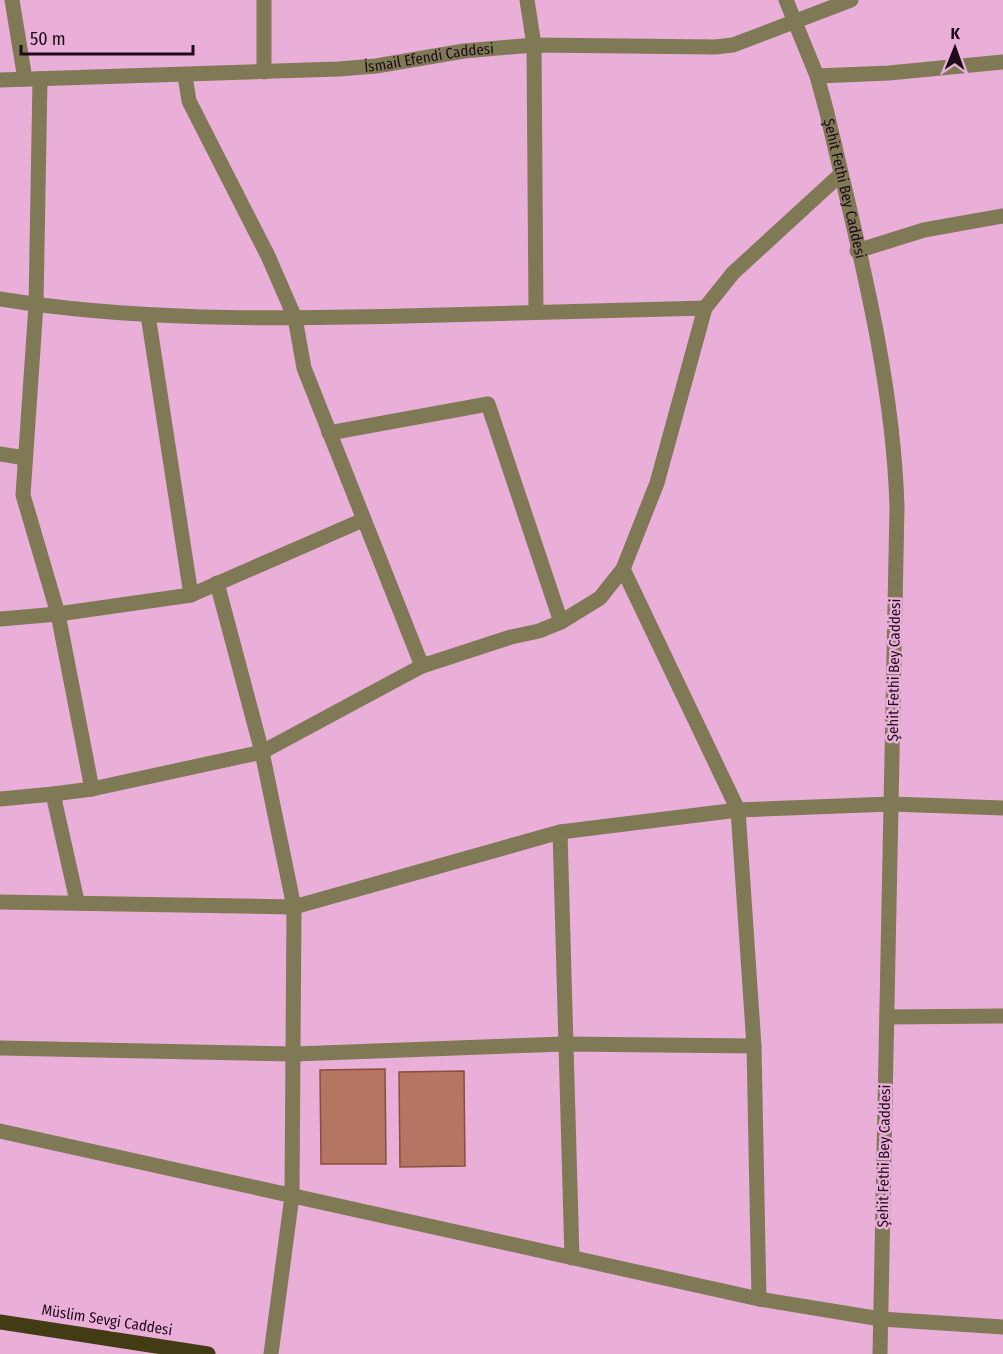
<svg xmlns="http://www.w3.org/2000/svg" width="1003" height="1354" font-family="'Fira Sans Condensed',sans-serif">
	<rect width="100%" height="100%" fill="#e9afd8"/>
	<path fill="#b47562" stroke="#894e3c" stroke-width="1.5" d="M385 1069 386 1164H321L320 1070Z
		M464 1071 465 1166 400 1167 399 1072Z"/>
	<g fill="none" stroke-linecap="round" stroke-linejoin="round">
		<g stroke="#807956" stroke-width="15">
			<path d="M12 0 25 79"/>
			<path d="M264 0V72"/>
			<path d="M527 0 534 45 536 312"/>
			<path id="s1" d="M786 0 817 76 827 113C857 243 893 374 897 507L880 1354"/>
			<path d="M185 76 189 101 268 256 295 318 304 368 422 666"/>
			<path d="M817 76 889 73 1003 62"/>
			<path d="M40 79 36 305 23 495 58 614 92 789 53 794 77 901"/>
			<path id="s2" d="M0 80 339 69 376 66 464 51 534 45 715 47 733 45 851 0"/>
			<path d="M857 251 924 230 1003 216"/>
			<path d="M0 299C133 321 270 319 404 316 505 313 605 311 705 308"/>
			<path d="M148 315 191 595"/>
			<path d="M329 433 488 404 561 622"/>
			<path d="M0 454 25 458"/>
			<path d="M623 569 738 810 754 1046 759 1299"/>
			<path d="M217 583 262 752 294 907 292 1196 271 1354"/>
			<path d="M0 619 58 614 191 595 363 520"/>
			<path d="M92 789 262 752 422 666 511 637 539 631 561 622 600 598 623 569 657 483 705 308 733 273 841 174"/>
			<path d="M0 799 53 794"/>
			<path d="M560 832 572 1258"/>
			<path d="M0 902 294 907 560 832 738 810 891 804 1003 808"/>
			<path d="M887 1017 1003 1016"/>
			<path d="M0 1048 295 1054 565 1044 754 1046"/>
			<path d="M0 1131 759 1299 881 1319 1003 1327"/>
		</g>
		<path stroke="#433b14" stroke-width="15" d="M0 1322 208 1354"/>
	</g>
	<g text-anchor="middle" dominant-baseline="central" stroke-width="5" stroke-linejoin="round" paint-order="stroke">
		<g font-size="15" fill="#1e0a19" stroke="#e9afd8">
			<text stroke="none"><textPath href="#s2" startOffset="430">İsmail Efendi Caddesi</textPath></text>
			<text stroke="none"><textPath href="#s1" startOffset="198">Şehit Fethi Bey Caddesi</textPath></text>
			<text transform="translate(894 670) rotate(-89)">Şehit Fethi Bey Caddesi</text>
			<text transform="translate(884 1156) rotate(-89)">Şehit Fethi Bey Caddesi</text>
			<text transform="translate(107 1320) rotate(9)">Müslim Sevgi Caddesi</text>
		</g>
	</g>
	<g transform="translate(955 48) rotate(1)" stroke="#e9afd8" stroke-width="4.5" paint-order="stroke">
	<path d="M0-4.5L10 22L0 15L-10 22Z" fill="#1e0a19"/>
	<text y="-9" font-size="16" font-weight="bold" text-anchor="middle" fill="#1e0a19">K</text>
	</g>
	<path d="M21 45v9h172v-9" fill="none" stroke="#1e0a19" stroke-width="3"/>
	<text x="30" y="45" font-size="18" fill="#1e0a19" stroke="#e9afd8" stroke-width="4.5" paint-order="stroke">50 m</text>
</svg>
